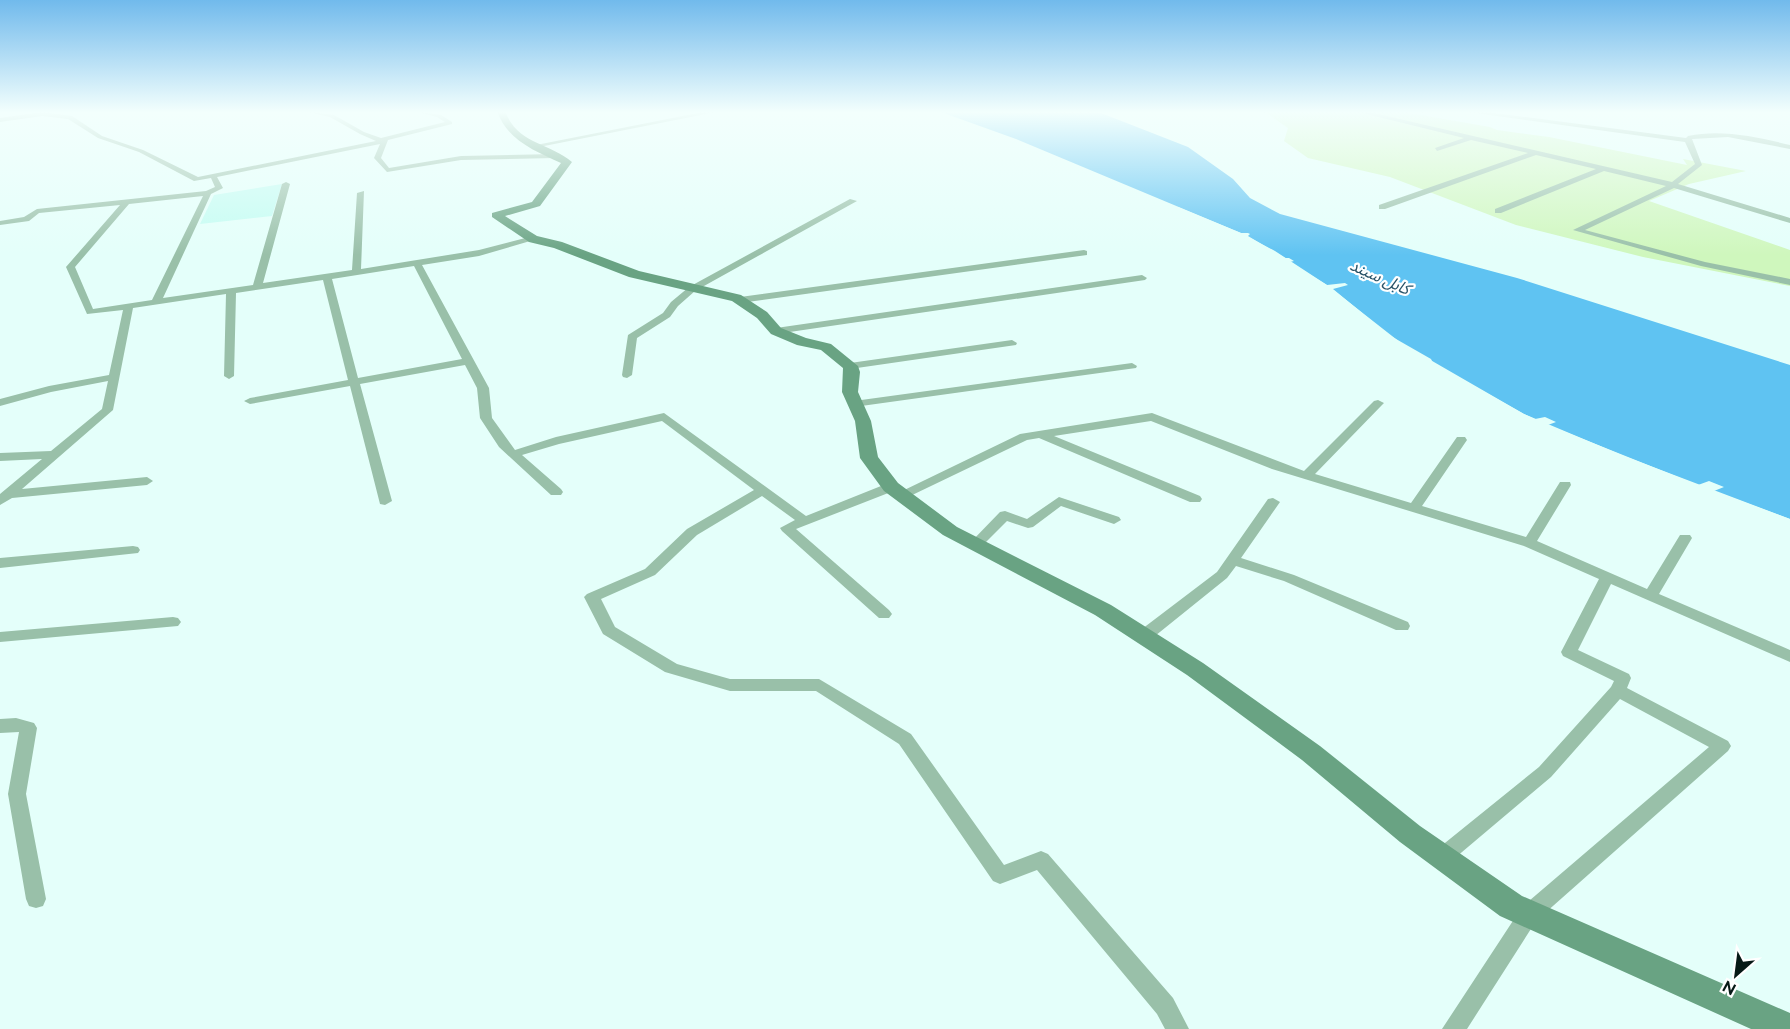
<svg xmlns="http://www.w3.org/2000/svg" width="1790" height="1029" font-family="Raleway,'Noto Sans Arabic',sans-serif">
	<rect width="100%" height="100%" fill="#e4fffa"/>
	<path fill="#c3fcf2" d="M282 184 272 216 200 224 214 195Z"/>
	<path fill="#cff7bd" d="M1259 111H1398L1490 127 1497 130 1549 137 1687 165 1683 159 1746 171 1689 184 1649 201 1790 250V286L1643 257 1516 225 1390 177 1308 158 1284 141 1288 128 1268 114Z"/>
	<path fill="#5fc3f2" d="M938 111 1101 113 1188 147 1233 179 1250 198 1280 214 1517 278 1790 365V519L1624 456 1524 414 1401 343 1327 285 1275 251 1241 233 1016 139Z"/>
	<path fill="#e4fffa" d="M1174 207H1178L1241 233H1248L1250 234 1248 236 1285 258H1289L1294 261 1290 262 1299 268 1327 285 1345 283 1348 285 1333 289 1389 335 1431 359 1433 363 1524 414 1535 419 1545 417 1556 422 1548 425 1698 485 1709 481 1724 487 1714 491 1790 519V522L1623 459 1522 416 1399 345 1330 291 1260 245Z"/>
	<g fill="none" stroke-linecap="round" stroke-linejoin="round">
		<path fill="#99c0a9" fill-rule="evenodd" d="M303 111 334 115 364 132 381 138 445 122 437 117 414 111 441 115 452 122V124L388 140 381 158 389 168 461 156 555 154 558 156 555 158 461 160 387 172 374 158 380 144 217 177 223 188 211 194 163 298 253 285 282 184 286 182 290 184 263 283 352 270 357 193 364 191 361 269 479 250 533 236 537 239 479 256 422 265 489 388 492 418 515 450 556 437 664 413 806 516 886 484H896L897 487 896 490 796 529 889 610 892 614 889 618H879L782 531 780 528 795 520 762 496 697 535 655 575 601 599 615 627 677 664 730 679H819L911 734 1004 865 1041 851 1048 854 1173 998 1189 1029H1165L1157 1014 1037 870 1000 884 993 881 899 744 816 691H730L665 672 603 634 584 597 587 594 645 569 687 529 754 490 662 421 559 444 522 455 561 489 563 492 561 495H551L499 447 480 418 477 388 465 365 360 384 392 501 385 505 380 504 350 386 250 404 244 401 250 398 348 380 323 280 236 293 234 376 229 379 224 376 226 294 133 308 113 410 22 489 147 477 153 481 147 485 12 498 0 505V494L42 459 0 461V453L51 451 102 409 108 381 51 392 0 406V399L49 386 109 375 123 310 87 314 66 267 120 205 39 213 29 221 0 225V221L24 217 37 209 206 191 215 187 211 178 194 181 139 152 98 138 68 119 42 116 0 122V118L42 112 72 116 102 136 143 150 198 177 376 141 360 134 330 117ZM203 196 152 300 93 309 75 267 129 204ZM414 266 462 359 358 378 332 279Z
			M708 111H721L534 148 531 146Z
			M1354 111H1365L1672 182 1695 164 1685 142 1461 111H1479L1686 138 1688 136C1722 129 1757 137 1790 145V149L1728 137 1692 139 1702 165 1678 184 1790 218V223L1674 188 1585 230 1705 262 1790 279V285L1701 266 1573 230 1666 186 1604 171 1501 213H1495V209L1596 169 1536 155 1385 209H1379V205L1528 153 1471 140 1437 151 1435 148 1464 138Z
			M1415 111H1426L1423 113Z
			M850 199 857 201 695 291 678 306 670 317 637 338 632 375 627 378 623 377 622 375 628 335 663 313 671 302 689 287Z
			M1084 250 1087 251V255L740 303 735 300 740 297Z
			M1142 275 1147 278 1145 280 776 334 771 331 776 328Z
			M1012 340 1017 343 1016 345 850 369 845 366 850 363Z
			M1132 363 1137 366 1136 368 854 407 848 404 854 401Z
			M1378 400 1384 403 1382 405 1315 474 1411 503 1457 437H1465L1467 440 1422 506 1526 537 1560 482H1570L1571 485 1537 541 1647 589 1680 535H1690L1692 538 1659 594 1790 650V662L1611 584 1578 650 1629 674 1631 678 1627 688 1728 741 1731 746 1728 751 1536 921 1467 1029H1442L1522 907 1709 747 1620 699 1551 777 1449 863 1442 866 1435 863 1432 857 1435 851 1539 767 1611 687 1614 681 1563 656 1561 652 1599 579 1524 546 1272 469 1151 421 1054 436 1200 496 1202 499 1200 502H1190L1039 438 1027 440 906 498H896L894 495 1020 434 1152 413 1304 471 1374 401Z
			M1059 497 1119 517 1121 520 1114 524 1061 506 1033 527 1028 528 1007 521 981 547 976 548 969 544 1000 512 1005 511 1027 519Z
			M1273 498 1280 502 1241 558 1294 575 1408 622 1410 626 1408 630H1396L1284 581 1236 566 1227 578 1150 640H1138L1136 636 1138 632 1217 572 1268 499Z
			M133 546 138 547 140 550 138 553 0 568V558Z
			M173 617 178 618 181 622 178 626 0 642V632Z
			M16 718 34 723 37 728 26 794 46 899 43 906 36 908 29 906 26 899 8 794 19 732 0 733V719Z"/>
		<path fill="#69a383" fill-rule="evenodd" d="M497 111H505C518 145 549 142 572 162L540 206 505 216 537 236 562 242 639 271 741 295 767 312 781 328 806 338 831 344 858 366 860 372 858 392 871 421 878 457 898 483 957 527 1111 605 1203 663 1320 746 1420 826 1522 896 1790 1013V1029H1751L1500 916 1400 842 1302 760 1187 675 1095 615 943 535 884 491 860 458 855 421 842 392 843 368 821 350 797 345 771 334 757 318 732 301 629 277 554 248 529 242 492 217V213L532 202 561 163C535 151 507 140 497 111Z"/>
	</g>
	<linearGradient id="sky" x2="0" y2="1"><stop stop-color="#71baec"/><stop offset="0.44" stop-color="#f3fffd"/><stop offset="1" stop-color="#f3fffd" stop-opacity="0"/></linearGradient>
	<rect width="1790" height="255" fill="url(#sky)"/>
	<g text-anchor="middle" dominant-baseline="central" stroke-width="4.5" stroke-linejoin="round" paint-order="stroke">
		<g font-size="16" font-style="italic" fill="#285267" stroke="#fff">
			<text transform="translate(1380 277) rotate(24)">کابل سيند</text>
		</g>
	</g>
	<g transform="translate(1736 975) rotate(208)" stroke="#ffffff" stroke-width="4.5" paint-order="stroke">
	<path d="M0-4.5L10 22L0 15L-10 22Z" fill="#071916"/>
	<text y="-9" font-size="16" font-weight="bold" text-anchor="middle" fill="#071916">N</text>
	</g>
</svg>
